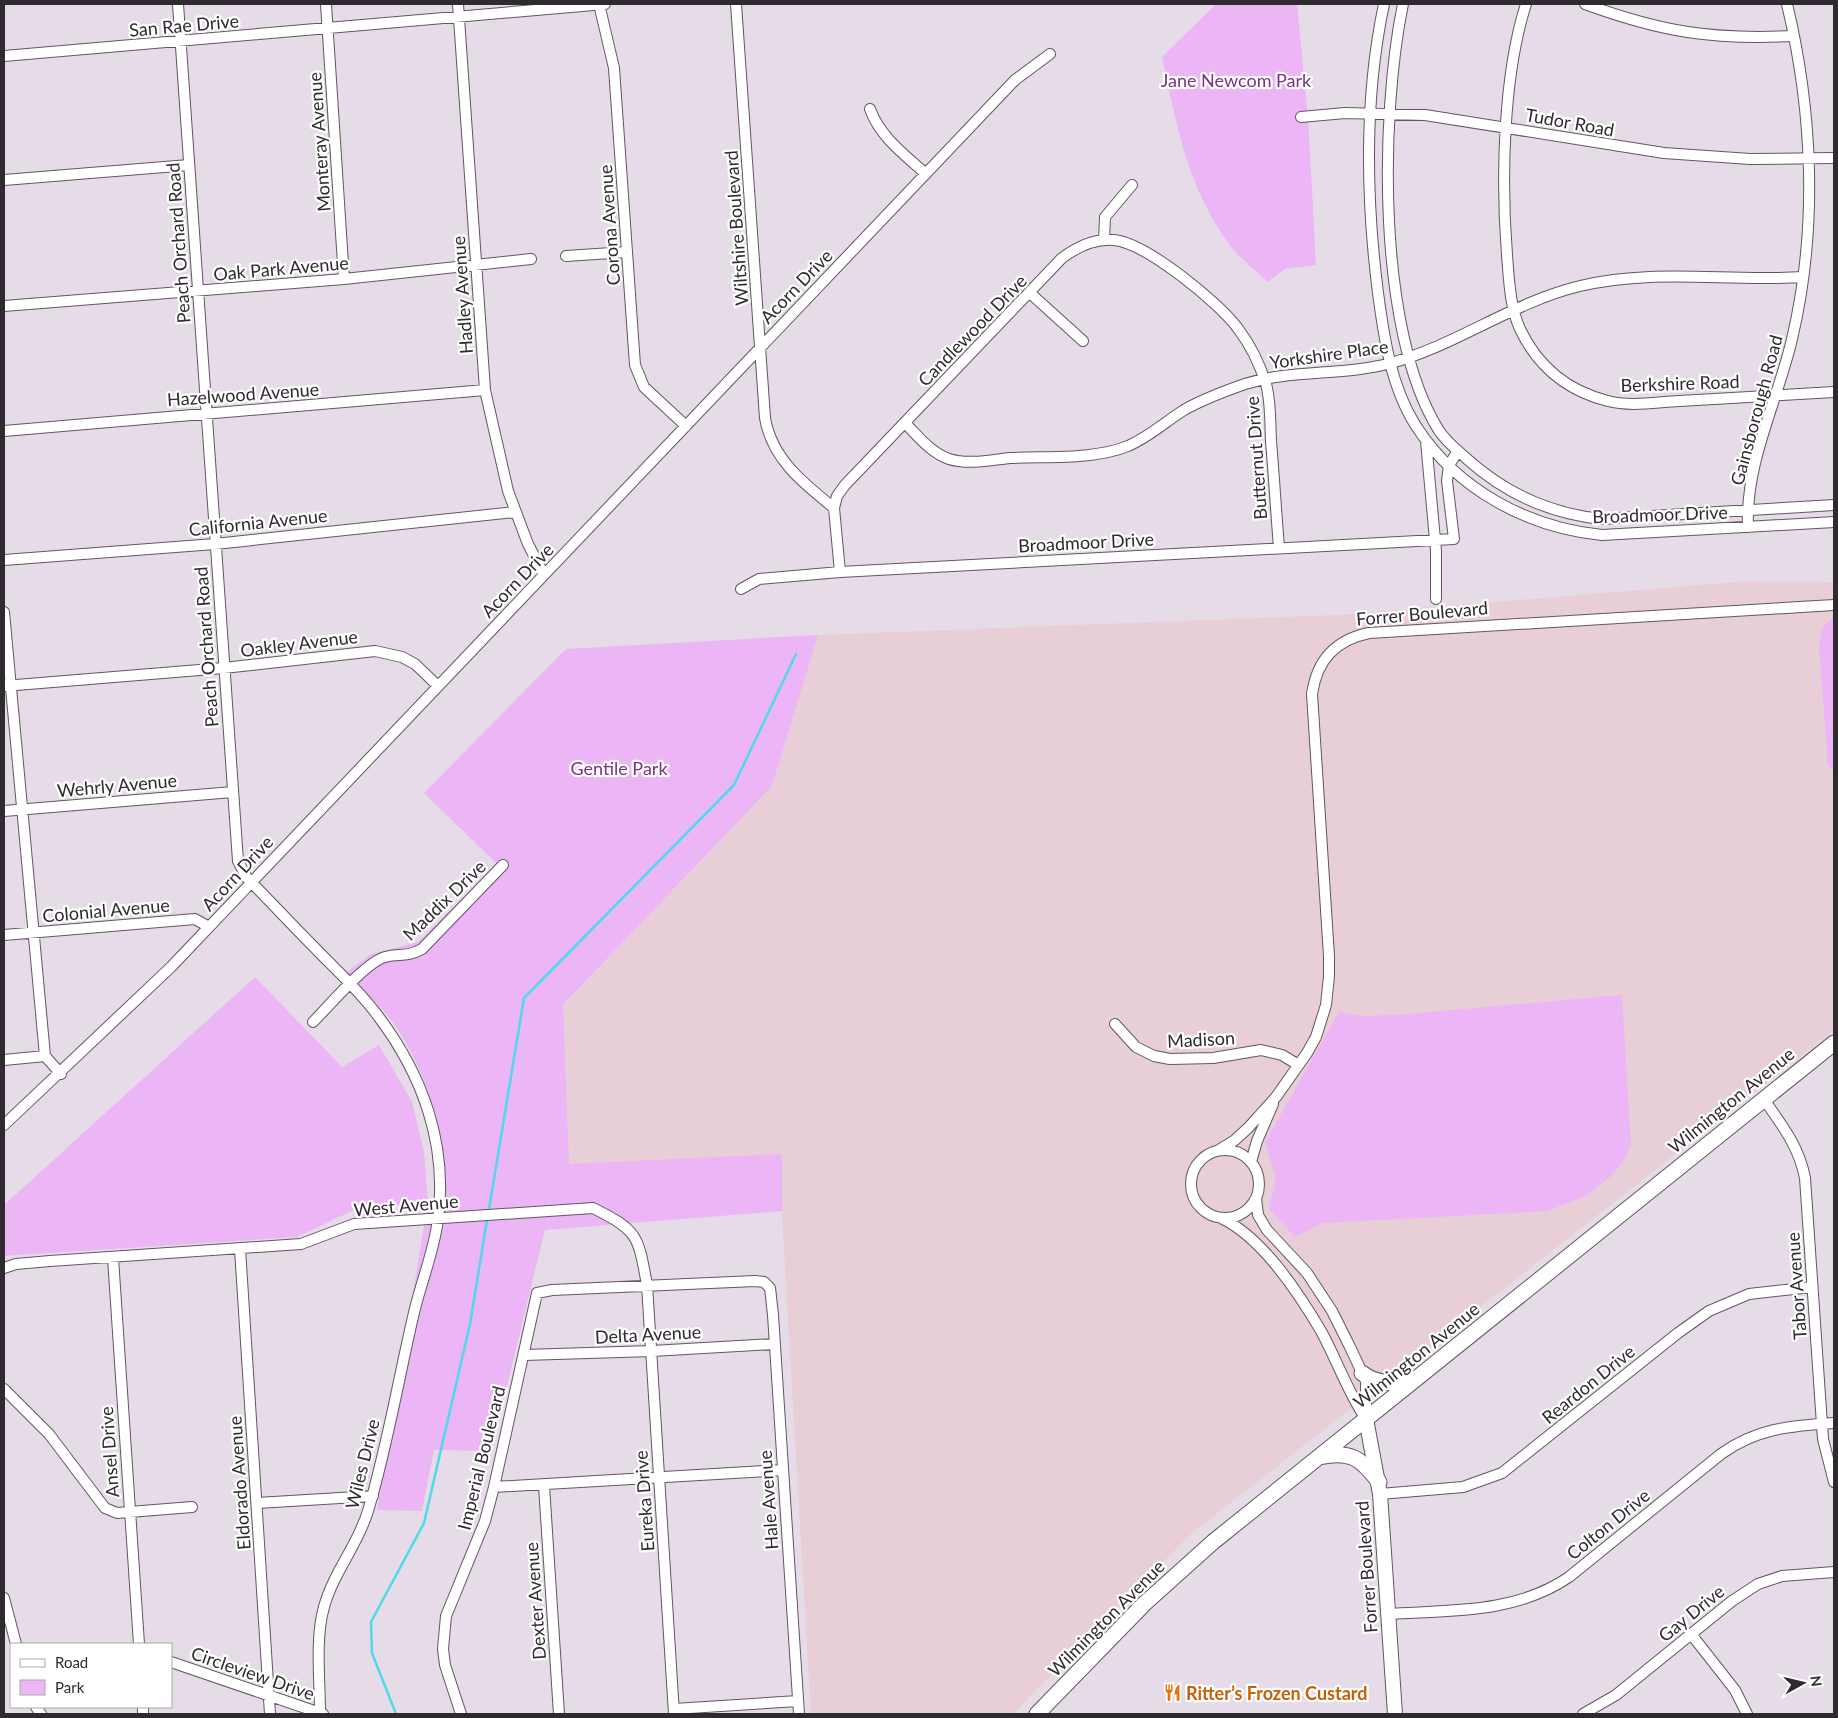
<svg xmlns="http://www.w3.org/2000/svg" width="1838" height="1718" font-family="Lato,sans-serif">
	<rect width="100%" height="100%" fill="#e6dce8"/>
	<path fill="#e8ced6" d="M1748 581 1834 582V1030L1192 1533 1013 1714H811L780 1182 536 1165 560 1009 772 786 818 635 1337 615Z"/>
	<path fill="#ecb5f6" d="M1216 4H1297L1308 117 1316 265 1285 269 1267 282C1256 270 1241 259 1231 247 1187 187 1177 127 1162 57Z
		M1834 617V769L1833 770 1828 765 1819 647 1823 626Z
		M818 635 772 786 563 1005 569 1164 782 1154V1211L545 1230 491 1451 434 1450 422 1511 377 1510 428 1202 356 1209 297 1237 4 1256V1205L255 977 342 1067 379 1045 412 1102 424 1152 428 1202 438 1218 444 1213C451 1153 432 1085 400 1033 387 1011 364 992 347 972L371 954 418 942 497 864 424 793 566 649Z
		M1622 995 1631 1144 1625 1159 1610 1177 1586 1196 1547 1211 1323 1223 1295 1237 1269 1209 1276 1178 1265 1142 1339 1012 1361 1016 1396 1015Z"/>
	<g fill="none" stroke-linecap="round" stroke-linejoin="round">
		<path stroke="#4fd9e9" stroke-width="2.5" d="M489 1209 524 998 734 785 796 654
			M396 1714 372 1653 371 1622 424 1523 470 1324 487 1220"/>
		<defs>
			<path id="street" d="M178 4 238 861 247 878C270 901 292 925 315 948 336 970 360 991 378 1016 422 1074 448 1144 438 1219 434 1253 420 1284 413 1317 398 1381 387 1448 368 1511 358 1545 333 1573 324 1607 315 1638 320 1681 320 1713
				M326 4 344 279
				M458 4 485 390 508 491 528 544 544 575
				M599 4 614 68 635 365 644 387 686 426
				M736 4 765 418C772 459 803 483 834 508L840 572
				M1384 4C1364 98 1366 198 1378 293 1384 338 1391 387 1416 426 1457 490 1529 528 1602 535L1834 522
				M1403 4C1380 116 1377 330 1438 429 1445 441 1457 450 1467 459 1505 493 1551 514 1602 519L1834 505
				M1526 4C1503 76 1501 179 1507 255 1509 280 1510 307 1520 329 1538 367 1568 391 1608 401 1630 407 1657 402 1679 401 1731 398 1783 395 1834 392
				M1585 4C1662 32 1712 40 1794 36
				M4 56 605 4
				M870 109C880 137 905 155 926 174
				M1301 117 1345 113 1425 115 1664 153 1750 159 1834 158
				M4 180 189 165
				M1104 240 1105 217 1132 185
				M566 256 627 252
				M1030 293 1083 341
				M4 306 344 279 531 259
				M905 423C918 436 931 453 949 459 968 465 991 460 1010 458 1048 456 1093 460 1128 446 1149 437 1165 422 1184 410 1203 399 1225 391 1245 384 1292 369 1344 376 1391 363 1457 345 1513 302 1580 286 1656 268 1726 282 1803 277
				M4 431 485 390
				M1426 441 1436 551V599
				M834 508 837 496 845 485 1062 258C1077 247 1094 238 1114 240 1146 243 1220 303 1239 330 1251 346 1260 365 1266 384 1271 402 1270 422 1271 441 1274 476 1276 512 1279 547
				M1748 527C1745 463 1778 400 1792 339 1818 229 1813 113 1787 4
				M4 560 215 544 515 512
				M741 589 759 579 840 572 1454 539 1447 481 1449 465 1458 451
				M4 612 45 1056
				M4 686 224 668 375 651 402 657 415 664 438 686
				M4 811 233 792
				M4 935 195 919 209 927
				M313 1022C328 1007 366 962 385 957 400 953 405 958 422 949L503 865
				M1115 1024 1136 1047 1154 1056 1170 1059 1213 1058 1261 1050 1282 1055 1297 1064
				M4 1060 45 1056 61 1074
				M1763 1098C1781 1124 1799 1146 1805 1178L1823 1439 1834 1482
				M4 1125 171 967 1015 80 1050 54
				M1191 1184a34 34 0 1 1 68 0a34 34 0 1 1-68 0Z
				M1217 1151 1235 1140 1248 1128 1276 1097 1307 1053 1316 1037 1326 1005 1329 976V956L1312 694C1317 660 1335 640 1369 633L1834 605
				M1251 1162 1257 1141 1273 1104
				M1256 1198 1258 1215 1267 1230 1307 1273 1332 1311 1350 1347 1366 1381V1419
				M1221 1218C1262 1237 1298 1292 1321 1331 1337 1360 1347 1391 1366 1419
				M240 1249 270 1714
				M113 1258 139 1644
				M4 1268 16 1264 50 1261 301 1244 354 1224 593 1208C639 1231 638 1236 647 1285L674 1714
				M524 1355 652 1351 774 1344
				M4 1389 49 1434 105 1508 117 1513 192 1507
				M544 1486 559 1714
				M494 1487 783 1470
				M1380 1494 1463 1487 1502 1473 1678 1333 1709 1311 1749 1294 1812 1287
				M257 1503 373 1496
				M4 1598 16 1644
				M1388 1614C1450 1610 1515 1614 1569 1577L1721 1454C1758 1428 1790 1426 1834 1423
				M1691 1634 1735 1690 1747 1714
				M171 1662 323 1714
				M36 1707 41 1714
				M143 1707V1714
				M674 1709 798 1701
				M461 1714 445 1665 443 1649 446 1616 485 1521 494 1487 537 1293 552 1290 755 1281 764 1282 770 1288 773 1315 799 1714
				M1583 1714 1616 1695 1732 1601 1758 1584 1782 1576 1834 1572"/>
			<path id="secondary" d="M1366 1419 1380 1494 1395 1714"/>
			<path id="primary" d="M1362 1373C1377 1385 1397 1384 1414 1379
				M1319 1457C1350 1450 1361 1458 1379 1482
				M1037 1714 1144 1604 1213 1542 1834 1043"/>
		</defs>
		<use href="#street" stroke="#605761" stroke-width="12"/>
		<use href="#secondary" stroke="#605761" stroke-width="16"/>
		<use href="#primary" stroke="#605761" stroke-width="17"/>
		<use href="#street" stroke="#fff" stroke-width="10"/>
		<use href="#secondary" stroke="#fff" stroke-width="14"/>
		<use href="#primary" stroke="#fff" stroke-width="15"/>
	</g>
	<defs>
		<symbol id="restaurant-bare" viewBox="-9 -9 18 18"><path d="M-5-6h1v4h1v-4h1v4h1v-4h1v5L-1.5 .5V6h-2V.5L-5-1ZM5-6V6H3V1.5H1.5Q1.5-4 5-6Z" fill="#e8710a" stroke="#fff" stroke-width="2.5" paint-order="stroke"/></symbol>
	</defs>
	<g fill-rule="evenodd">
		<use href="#restaurant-bare" x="1160" y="1680" width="25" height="25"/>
	</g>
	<g text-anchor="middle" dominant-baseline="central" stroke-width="4.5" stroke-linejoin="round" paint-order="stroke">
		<g font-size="18" fill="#2e2a2f" stroke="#fff">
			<text transform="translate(184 25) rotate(-5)">San Rae Drive</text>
			<text transform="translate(1570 122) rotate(10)">Tudor Road</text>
			<text transform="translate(319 142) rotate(-94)">Monteray Avenue</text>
			<text transform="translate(609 225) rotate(-94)">Corona Avenue</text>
			<text transform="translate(736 228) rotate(-94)">Wiltshire Boulevard</text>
			<text transform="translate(178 243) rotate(-94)">Peach Orchard Road</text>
			<text transform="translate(281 268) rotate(-5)">Oak Park Avenue</text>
			<text transform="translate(796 286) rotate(-46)">Acorn Drive</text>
			<text transform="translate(462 295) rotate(-94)">Hadley Avenue</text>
			<text transform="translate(972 330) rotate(-46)">Candlewood Drive</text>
			<text transform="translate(1329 354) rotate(-8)">Yorkshire Place</text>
			<text transform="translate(1680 383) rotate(-2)">Berkshire Road</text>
			<text transform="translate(243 394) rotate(-4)">Hazelwood Avenue</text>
			<text transform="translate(1756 410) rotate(-75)">Gainsborough Road</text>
			<text transform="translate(1256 458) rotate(-94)">Butternut Drive</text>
			<text transform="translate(1660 514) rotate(-2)">Broadmoor Drive</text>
			<text transform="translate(258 522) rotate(-6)">California Avenue</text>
			<text transform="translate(1086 542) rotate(-3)">Broadmoor Drive</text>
			<text transform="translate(517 580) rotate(-46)">Acorn Drive</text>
			<text transform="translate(1422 613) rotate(-5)">Forrer Boulevard</text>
			<text transform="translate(299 643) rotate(-7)">Oakley Avenue</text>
			<text transform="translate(206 647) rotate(-94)">Peach Orchard Road</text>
			<text transform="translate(117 785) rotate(-5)">Wehrly Avenue</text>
			<text transform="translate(237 873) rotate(-47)">Acorn Drive</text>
			<text transform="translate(444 900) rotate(-44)">Maddix Drive</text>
			<text transform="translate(106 910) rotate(-5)">Colonial Avenue</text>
			<text transform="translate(1201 1039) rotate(-3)">Madison</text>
			<text transform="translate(1731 1100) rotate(-39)">Wilmington Avenue</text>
			<text transform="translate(406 1205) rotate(-5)">West Avenue</text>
			<text transform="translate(1796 1286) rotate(-94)">Tabor Avenue</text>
			<text transform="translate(648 1334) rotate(-3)">Delta Avenue</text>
			<text transform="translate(1416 1355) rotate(-39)">Wilmington Avenue</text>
			<text transform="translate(1588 1384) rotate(-39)">Reardon Drive</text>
			<text transform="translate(109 1452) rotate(-94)">Ansel Drive</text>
			<text transform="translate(481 1458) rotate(-76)">Imperial Boulevard</text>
			<text transform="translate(362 1464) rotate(-76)">Wiles Drive</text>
			<text transform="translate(239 1483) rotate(-94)">Eldorado Avenue</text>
			<text transform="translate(768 1500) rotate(-94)">Hale Avenue</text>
			<text transform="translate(644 1501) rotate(-94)">Eureka Drive</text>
			<text transform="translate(1608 1524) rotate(-39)">Colton Drive</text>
			<text transform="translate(1366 1567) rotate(-94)">Forrer Boulevard</text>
			<text transform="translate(535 1601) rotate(-94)">Dexter Avenue</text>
			<text transform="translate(1691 1613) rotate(-39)">Gay Drive</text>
			<text transform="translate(1106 1618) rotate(-45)">Wilmington Avenue</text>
			<text transform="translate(253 1673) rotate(19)">Circleview Drive</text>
		</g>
		<g font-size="18" fill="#783185" stroke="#fff">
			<text x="1236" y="80">Jane Newcom Park</text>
			<text x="619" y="768">Gentile Park</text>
		</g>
		<g font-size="18" font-weight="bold" fill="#c56008" stroke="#fff" text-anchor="start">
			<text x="1186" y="1693">Ritter’s Frozen Custard</text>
		</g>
	</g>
	<rect width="1838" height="1718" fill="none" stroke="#2e2a2f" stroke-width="10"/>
	<rect x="10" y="1643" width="162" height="65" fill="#ffffff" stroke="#abaaac"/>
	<rect x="20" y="1659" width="25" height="8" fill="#ffffff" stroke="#abaaac"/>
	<text x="55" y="1668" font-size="15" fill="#2e2a2f">Road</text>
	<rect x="20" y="1680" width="25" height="15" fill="#ecb5f6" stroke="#abaaac"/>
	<text x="55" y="1693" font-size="15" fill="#2e2a2f">Park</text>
	<g transform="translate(1803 1683) rotate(82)" stroke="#ffffff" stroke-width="4" paint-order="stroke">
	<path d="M0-4L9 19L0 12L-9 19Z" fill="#2e2a2f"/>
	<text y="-8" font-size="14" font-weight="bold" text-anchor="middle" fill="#2e2a2f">N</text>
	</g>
</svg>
